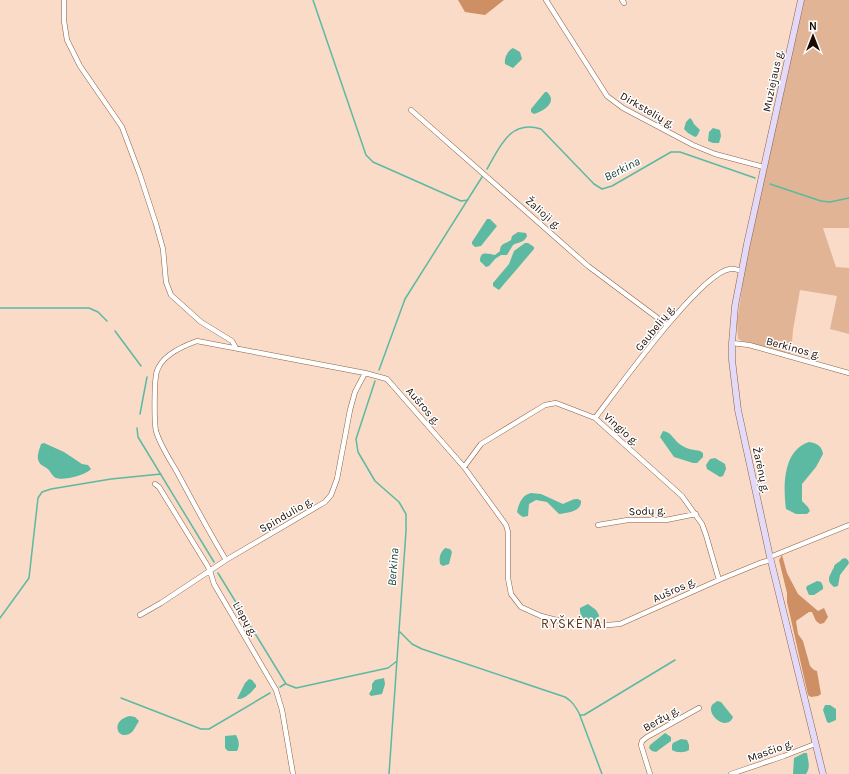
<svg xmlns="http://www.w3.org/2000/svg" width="849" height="774" font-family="Karla,sans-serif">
	<rect width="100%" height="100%" fill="#f9dbc8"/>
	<path fill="#e2b496" d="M804 0H849V228H823L836 267 849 268V334L830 329 837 296 800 290 793 330 791 354 742 341 738 339 737 322 746 262Z"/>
	<path fill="#ce8f64" d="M458 0H504L485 15 465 12Z
		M782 555 787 573 798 594 818 611 824 608 828 617 824 623 820 624 816 621 812 612H809L796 621 798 634 803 641 810 666 814 670 817 671 821 694 818 696 811 697 808 695 787 602V593L779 560Z"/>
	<path fill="#5cb9a2" d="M513 48 520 52 522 59 513 68 505 64C504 58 508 50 513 48Z
		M545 92H547C558 102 544 111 534 114L531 112V109Z
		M690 118 692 120 694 124 700 130 697 136 695 137 688 133 684 129 686 122Z
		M713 128 720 130 721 136 719 143H713L708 141 709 132Z
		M487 219H490L497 226 481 246 475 247 472 244V242Z
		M518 232 526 233 527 236C524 243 518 242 513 245L507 255H501L495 259 489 266 486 267 480 261C480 250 488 254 495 255L500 251C500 243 505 244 511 240L512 236Z
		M525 243H528L534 247V249L499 290 493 286V283L509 264 514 251Z
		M663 431C672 432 674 441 681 445 686 449 695 450 700 451L703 453V457L697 463H693L674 457 660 437Z
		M809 442C817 443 822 446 823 454L816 467 802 484V501L808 507 810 511 807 514H796L786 509C783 486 783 450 809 442Z
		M44 443 64 452 82 464 88 465 91 469C86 475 63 481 56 478 52 476 51 472 48 469 44 466 39 465 38 459 37 454 40 448 41 444Z
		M715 458 725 464 726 469 723 476 720 477 707 469 706 465 710 459Z
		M531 493 541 494 563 504C569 502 576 496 581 501 582 511 568 513 559 514L547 502 536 500 529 504 528 516 523 517 520 515 517 512C519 503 522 495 531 493Z
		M445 548 450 549 452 552 449 564 443 566 440 564C439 557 440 553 445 548Z
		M845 558 848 560 849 563 847 566 840 575 838 586 834 587C825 580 830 576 833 569 834 568 834 567 834 566 836 563 840 562 842 559Z
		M817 581 821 582 823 586V589L814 595H809L806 588 807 586Z
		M588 604 596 610 599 615 598 619C589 624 579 619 580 608Z
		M384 678 385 684 382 694 371 696 369 694 372 689V684L375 680Z
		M249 679 252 680 256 685V687C251 692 245 700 237 699L245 683Z
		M717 701 721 702 733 717C727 732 706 715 712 705 713 704 716 702 717 701Z
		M825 705H830L836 709V720L829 723 827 722 823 710Z
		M130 716 135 717 139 721C136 725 134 732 129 734 117 740 110 720 130 716Z
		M665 733 671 737V741L656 752 652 751 649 748 650 745Z
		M236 735C239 741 240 745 237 751H228L225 748V736Z
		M681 739 687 740 689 745V750C684 753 677 753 672 750V745L673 743Z
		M804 753H807C808 761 811 767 806 774H793L794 758Z"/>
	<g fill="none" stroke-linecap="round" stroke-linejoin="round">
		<path stroke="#5cb9a2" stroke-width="1.5" d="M313 0 366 155 373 162 461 201 468 200
			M487 169C500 147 510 119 541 129L594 184 602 189 612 186 671 152H680L755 178
			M770 184 821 201 830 202 849 198
			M0 308H89L98 312 107 321
			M115 331 141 366
			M379 370 405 299 482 177
			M375 381 356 439 358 452 375 481 399 502 406 514V531L389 774
			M140 414 147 377
			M137 428 138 437 214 562
			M218 573 286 684 296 688 388 668 397 661
			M0 618 29 578 38 498 42 492 51 489 111 479 161 474
			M400 632 412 644 422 649 565 697C572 701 575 706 579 713L602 774
			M280 687 285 684
			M121 698 201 729H209L270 693
			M580 715H584L675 660"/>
		<defs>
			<path id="street" d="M64 0V21L67 40 80 66 122 127 140 175 156 224 163 249 166 282 171 295 201 322 232 341 236 348
				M546 0 607 96 623 108 693 145 715 154 764 167
				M622 0 624 3
				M411 110 588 266 667 325
				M732 343 749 345 849 373
				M595 418C617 390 700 273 730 269 733 268 738 270 742 271
				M464 467 481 444 545 405 556 403 595 418 682 496 702 524 706 535 719 580
				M155 484 159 487 207 565 210 571 214 584 276 690 282 710 293 774
				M598 525 628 520H666L696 514
				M770 557 849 525
				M226 560C209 532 193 502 177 472 170 460 160 445 156 431 154 422 154 379 157 371 162 355 183 346 197 341L365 373 387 379 464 467 506 525 508 532V578L511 594 521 607 541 616 568 623 595 626 620 624 721 579 760 563 771 560
				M140 615 161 603 226 560 325 502 331 495 337 479 350 410 355 392 365 373
				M650 774 641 745 642 741 647 737 699 708
				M731 774 784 756 815 744"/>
			<path id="secondary" d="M801 0 747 244 735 306 732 343V360L738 410 770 557 823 774"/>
		</defs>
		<use href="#street" stroke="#8c6144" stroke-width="5.5"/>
		<use href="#secondary" stroke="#8c6144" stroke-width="7"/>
		<use href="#street" stroke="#fff" stroke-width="4.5"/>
		<use href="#secondary" stroke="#e3dafa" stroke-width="6"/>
	</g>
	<g text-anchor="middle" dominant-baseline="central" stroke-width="3" stroke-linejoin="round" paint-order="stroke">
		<g font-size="11" fill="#1b0b02" stroke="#fff">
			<text transform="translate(773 81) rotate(-78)">Muziejaus g.</text>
			<text transform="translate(647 110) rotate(30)">Dirkstelių g.</text>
			<text transform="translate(543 213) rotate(41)">Žalioji g.</text>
			<text transform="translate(655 328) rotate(-51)">Gaubelių g.</text>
			<text transform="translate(793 348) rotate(15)">Berkinos g.</text>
			<text transform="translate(423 406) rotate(49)">Aušros g.</text>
			<text transform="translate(621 429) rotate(42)">Vingio g.</text>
			<text transform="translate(761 470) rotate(78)">Žarėnų g.</text>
			<text transform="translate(647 511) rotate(-2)">Sodų g.</text>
			<text transform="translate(286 515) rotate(-30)">Spindulio g.</text>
			<text transform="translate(674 590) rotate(-24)">Aušros g.</text>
			<text transform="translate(245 619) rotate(60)">Liepų g.</text>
			<text transform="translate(661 719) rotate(-30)">Beržų g.</text>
			<text transform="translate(770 751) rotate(-20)">Masčio g.</text>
		</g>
		<g font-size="12" font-style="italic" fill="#184238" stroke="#fff">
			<text transform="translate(622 169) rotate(-27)">Berkina</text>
			<text transform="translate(393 567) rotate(-86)">Berkina</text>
		</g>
		<g font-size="13" letter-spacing="1" fill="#5d3618" stroke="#fff">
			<text x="574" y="623">RYŠKĖNAI</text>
		</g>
	</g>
	<g transform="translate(813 36)" stroke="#ffffff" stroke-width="3" paint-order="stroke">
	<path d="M0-3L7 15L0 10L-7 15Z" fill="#1b0b02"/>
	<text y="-6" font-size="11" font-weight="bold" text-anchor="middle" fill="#1b0b02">N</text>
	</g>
</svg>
